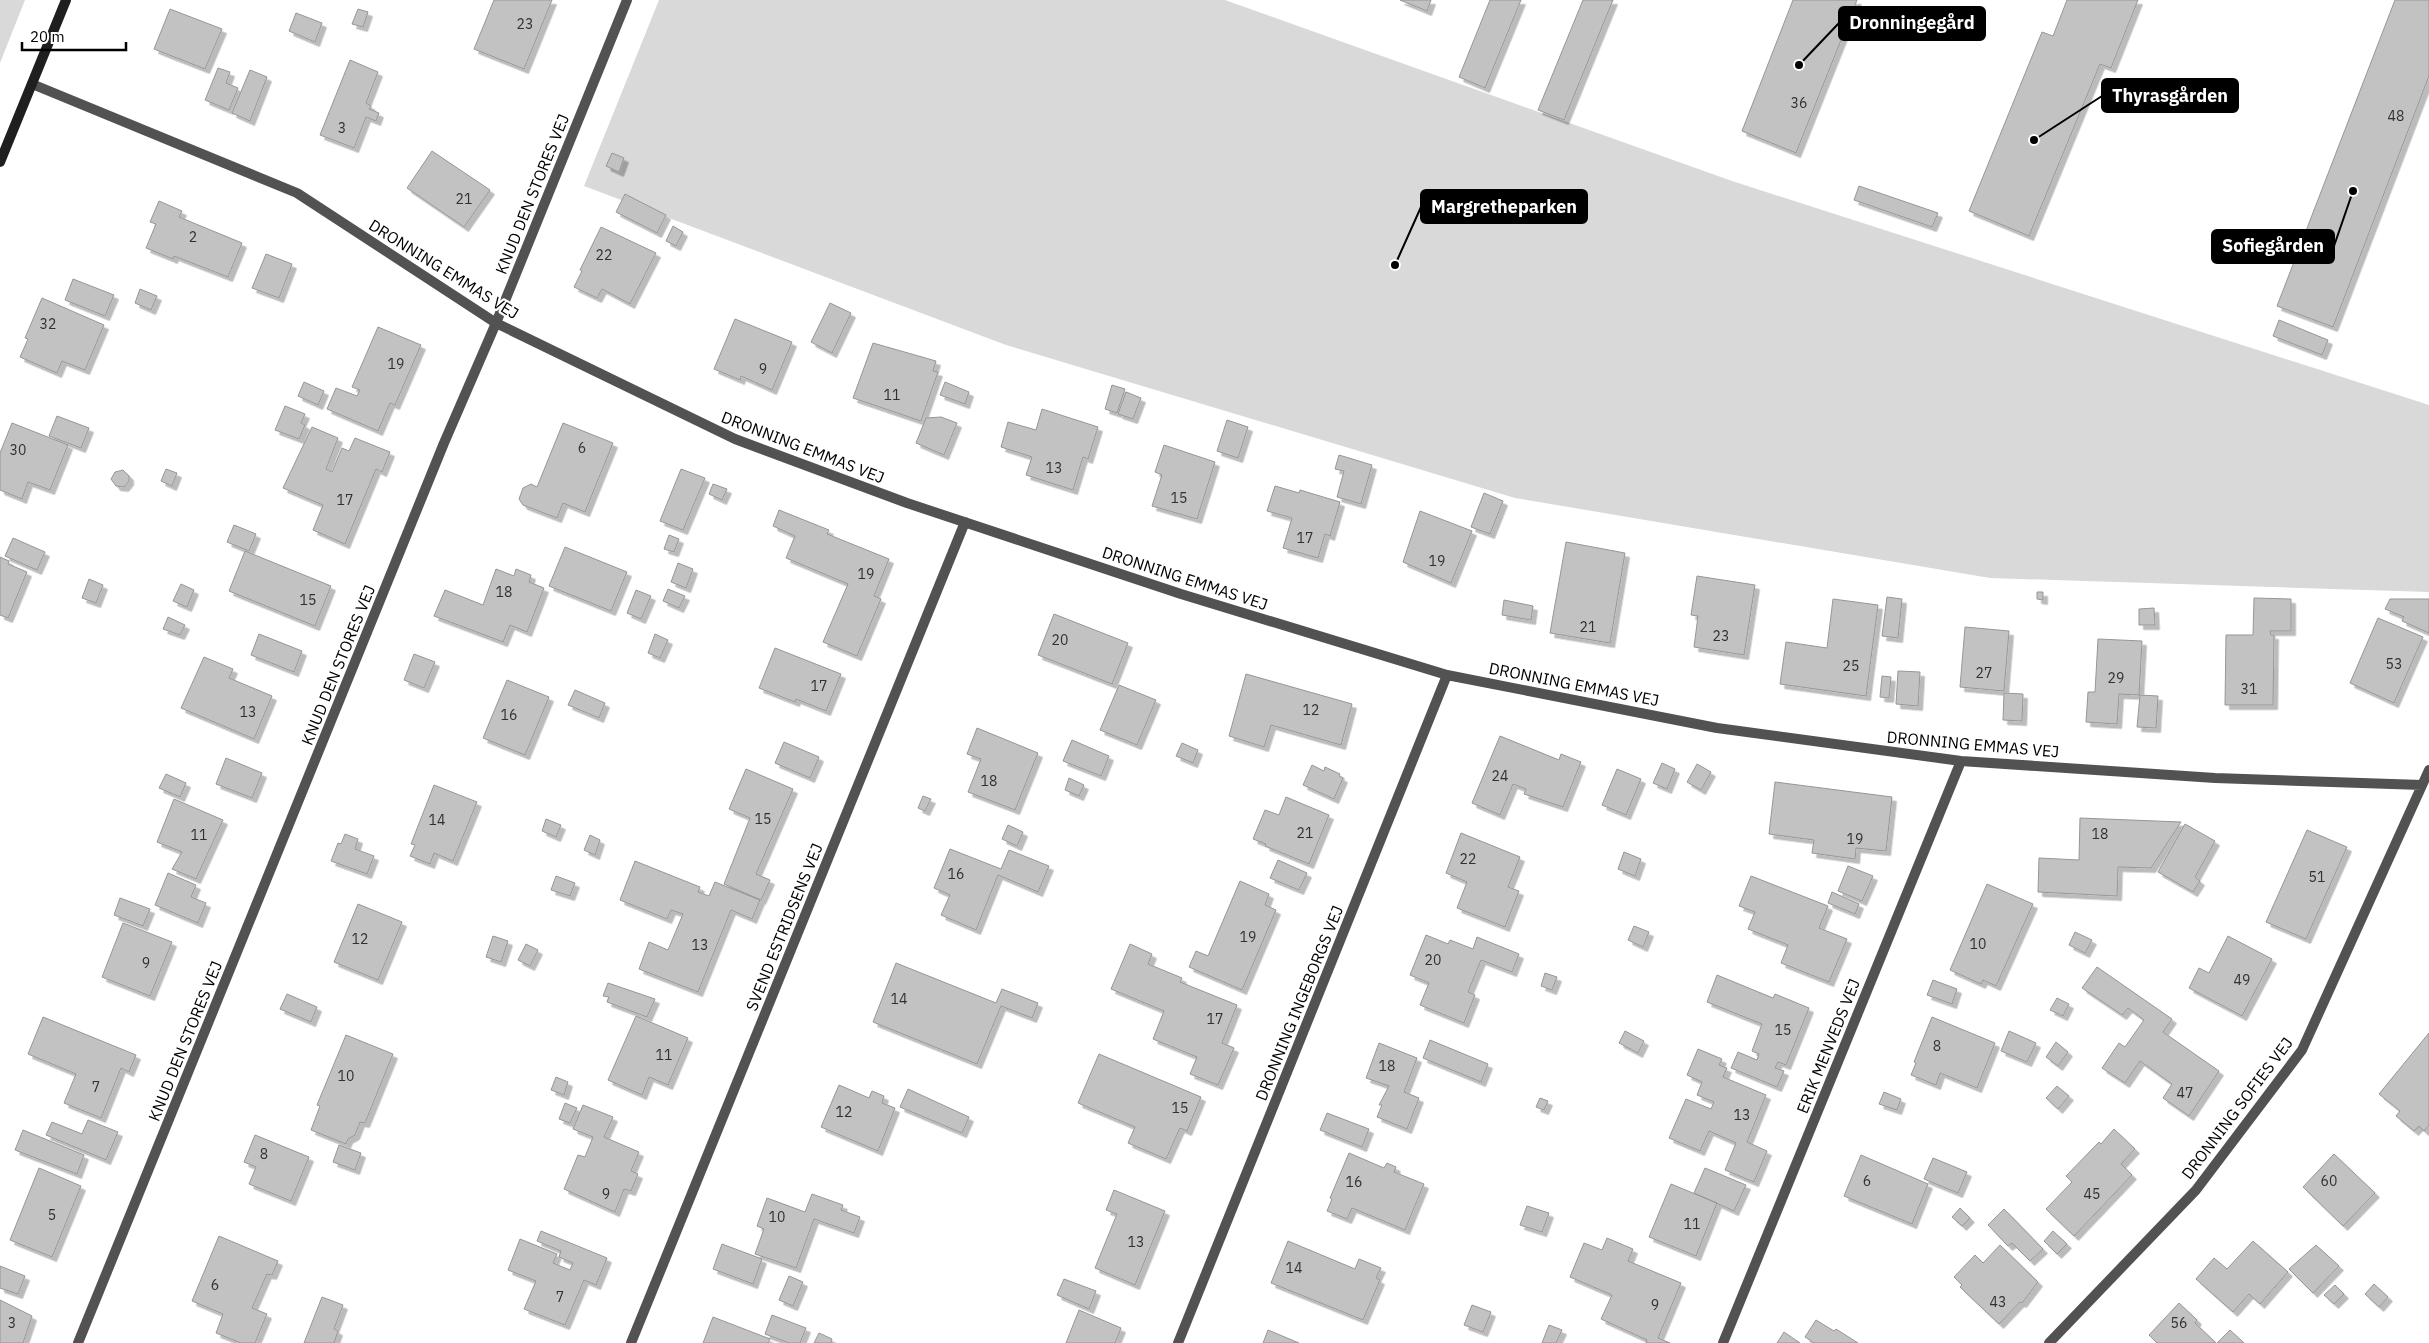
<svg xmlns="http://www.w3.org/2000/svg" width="2429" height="1343" font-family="'IBM Plex Sans',sans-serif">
	<defs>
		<filter id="shadow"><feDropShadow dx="4.5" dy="4.5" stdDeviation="0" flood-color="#0004"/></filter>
	</defs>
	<rect width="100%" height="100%" fill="#fff"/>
	<path fill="#d9d9d9" d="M0 0H25L0 63Z
		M659 0H1225L1732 181 2429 405V592L1990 578 1515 498 1006 345 584 186Z"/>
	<path fill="#c2c2c2" stroke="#969696" filter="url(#shadow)" d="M494 0H552L524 69 474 49Z
		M1400 0H1431L1427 11Z
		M1490 0H1521L1485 88 1459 77Z
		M1583 0H1613L1564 120 1538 110Z
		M1793 0H1857L1796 153 1742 131Z
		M2067 0H2138L2111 68 2100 64 2029 236 1969 211 2042 32 2053 36Z
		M2395 0H2429V76L2333 327 2277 306Z
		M170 9 222 29 205 69 154 49Z
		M358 9 368 12 363 27 352 24Z
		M296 13 322 23 315 42 289 31Z
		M350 60 378 72 366 103 371 106 369 109 379 113 376 121 366 117 354 148 320 135Z
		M218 68 230 72 226 83 238 88 229 110 205 100Z
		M250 70 267 77 250 121 232 113Z
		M432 151 490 190 464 227 407 188Z
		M612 153 624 158 619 172 606 166Z
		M1859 186 1938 213 1932 227 1854 200Z
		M625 194 666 215 657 233 616 212Z
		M159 201 182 211 179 217 242 243 228 277 174 256 173 259 146 248 156 224 150 222Z
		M673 226 683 232 676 246 666 241Z
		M601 227 656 253 630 304 602 289 597 298 574 287 582 271 580 270Z
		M266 254 292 264 279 298 252 288Z
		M73 279 114 295 105 316 65 300Z
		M140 289 157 296 151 310 135 303Z
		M42 298 104 325 85 370 62 361 57 373 20 357 28 339 25 338Z
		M830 303 851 313 832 353 811 342Z
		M735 319 792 342 772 390 741 376 740 380 714 369Z
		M2279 320 2328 340 2322 355 2273 336Z
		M378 327 421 345 395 405 390 403 378 431 327 409 336 388 357 396 360 390 352 387Z
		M873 343 936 361 933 371 938 372 921 421 853 398Z
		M304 382 324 391 318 405 298 396Z
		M945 382 969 392 965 404 940 395Z
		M1112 385 1125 389 1117 413 1105 409Z
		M1126 392 1141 398 1133 419 1118 414Z
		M285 406 305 414 301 423 305 425 299 439 275 430Z
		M1042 409 1098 427 1088 459 1083 457 1073 490 1026 475 1032 457 1001 447 1008 422 1036 430Z
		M57 416 89 428 81 448 49 436Z
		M941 417 957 423 944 455 916 443 926 418Z
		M1227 420 1248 427 1238 458 1217 451Z
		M12 423 68 445 50 490 28 482 22 499 0 490V453Z
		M563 423 613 443 585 512 563 503 557 518 523 505 519 499 523 488 531 484 537 487Z
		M312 427 338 438 326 469 332 472 342 448 349 451 355 438 390 452 382 472 376 469 345 544 313 530 323 505 283 488Z
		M1164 445 1215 462 1197 519 1152 506 1162 475 1155 472Z
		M1339 455 1372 465 1361 504 1337 497 1344 471 1335 469Z
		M166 469 177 473 172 486 161 481Z
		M681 469 705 478 683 530 660 521Z
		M123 470 129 476V481L124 487 116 486 111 479 115 472Z
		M713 484 727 489 722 500 709 494Z
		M1275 486 1299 493 1300 490 1340 502 1330 536 1325 534 1318 558 1283 548 1292 518 1267 511Z
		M1484 493 1503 501 1490 534 1471 527Z
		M779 510 829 530 827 534 889 559 874 596 881 599 857 656 823 642 848 584 786 558 795 536 773 526Z
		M1420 511 1472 531 1451 583 1403 562Z
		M234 525 256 534 249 551 227 542Z
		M669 535 679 539 674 552 664 549Z
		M13 538 45 552 37 570 5 556Z
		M1566 542 1625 553 1610 643 1550 633Z
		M565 547 627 572 611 611 549 586Z
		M245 551 331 586 315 626 229 591Z
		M0 557 9 561 8 564 27 572 8 618 0 615Z
		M678 563 693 569 686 588 671 582Z
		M496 569 514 576 516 569 531 575 529 582 544 588 527 632 510 625 503 642 434 616 445 590 483 605Z
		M1697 576 1755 585 1744 655 1694 647 1698 616 1691 615Z
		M89 579 103 585 96 603 82 598Z
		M181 584 194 590 187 607 173 601Z
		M668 589 685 596 679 608 663 601Z
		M636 590 651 596 641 619 627 613Z
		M2037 592H2043V600L2037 599Z
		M1887 597 1902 599 1898 638 1882 636Z
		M2254 598 2291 599V631H2270L2271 635H2274L2273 705H2225L2226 635H2253Z
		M1833 599 1878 605 1866 696 1780 684 1786 642 1827 648Z
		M2390 599H2429V633L2402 621 2404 617 2385 609Z
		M1504 600 1533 606 1531 620 1502 615Z
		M2154 608 2155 625H2139V609Z
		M1054 614 1128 643 1112 684 1038 655Z
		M168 617 185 625 180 635 163 629Z
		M2378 618 2423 637 2394 703 2350 683Z
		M1965 627 2009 631 2004 691 1960 687Z
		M259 634 302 651 294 672 251 655Z
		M655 634 668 640 660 658 648 653Z
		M2098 639 2142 641 2139 695 2158 696 2156 728 2137 727 2140 695 2119 694 2117 724 2086 722 2088 692H2095Z
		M775 648 841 674 826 711 796 699 795 702 759 688Z
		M414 654 435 662 424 688 404 680Z
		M204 657 233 669 229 678 272 696 254 739 181 708Z
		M1898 671 1920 672 1918 706 1896 704Z
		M1246 674 1352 704 1341 745 1271 725 1264 747 1229 736Z
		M1882 676 1891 677 1889 698 1880 697Z
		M507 680 549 697 525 755 483 738Z
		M1119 685 1156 700 1137 745 1100 730Z
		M575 690 605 703 599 718 568 705Z
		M2004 693 2023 694 2022 721 2003 720Z
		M977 728 1038 753 1015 810 968 792 981 759 967 754Z
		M1500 736 1559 760 1561 754 1581 762 1563 807 1524 794 1526 789 1513 784 1500 815 1472 803Z
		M1072 740 1109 756 1101 776 1063 761Z
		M784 742 819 757 810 778 775 763Z
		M1182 743 1198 750 1193 763 1176 756Z
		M226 758 262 773 252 798 216 784Z
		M1662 763 1675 769 1667 789 1653 783Z
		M1697 764 1711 772 1701 790 1687 782Z
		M1312 765 1324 771 1325 767 1340 774 1339 776 1343 778 1334 799 1303 785Z
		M746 769 793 789 756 874 770 880 761 900 724 884 750 818 729 809Z
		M1617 769 1641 779 1626 815 1602 805Z
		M166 774 186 783 180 797 159 788Z
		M1069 778 1084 785 1079 796 1065 790Z
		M1775 782 1892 797 1886 851 1856 848 1855 859 1812 853 1814 840 1769 834Z
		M434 785 477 802 453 861 434 853 430 864 410 856 415 845 411 844Z
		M923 796 931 799 925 811 918 808Z
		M1286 797 1329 815 1309 864 1265 846 1266 844 1253 839 1265 810 1279 815Z
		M174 799 223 820 196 879 172 869 182 852 157 842Z
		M2080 818 2181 822 2151 868 2118 867 2117 896 2038 892 2039 858 2079 860Z
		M546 819 561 825 556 837 542 831Z
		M2185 824 2215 841 2195 877 2200 881 2193 892 2158 872Z
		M1008 825 1023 832 1017 846 1002 839Z
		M2307 830 2347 847 2306 939 2266 922Z
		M1461 833 1520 857 1508 887 1519 891 1505 927 1457 908 1467 882 1446 873Z
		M345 834 358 839 355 849 374 856 367 874 331 861 338 843 341 844Z
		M590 835 600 840 595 855 584 850Z
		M950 849 1001 869 1009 850 1049 866 1038 892 998 875 976 930 941 915 950 895 934 888Z
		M1624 852 1641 859 1635 876 1618 869Z
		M1278 860 1307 873 1299 890 1270 878Z
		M635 861 700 887 698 892 709 896 715 882 760 900 752 919 731 910 698 992 639 969 649 942 668 950 683 914 671 910 667 919 620 900Z
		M1848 866 1873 876 1862 901 1838 891Z
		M168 873 196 885 191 897 206 903 198 923 155 905Z
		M556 876 575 883 570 896 551 890Z
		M1751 876 1828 906 1819 928 1847 939 1829 982 1781 963 1788 945 1748 929 1755 912 1739 906Z
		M1240 881 1269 894 1265 905 1276 910 1242 990 1189 967 1196 951 1208 956Z
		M1987 884 2033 904 1996 986 1983 980 1981 984 1950 970Z
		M1832 892 1859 904 1855 914 1828 903Z
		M120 898 150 909 143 926 114 915Z
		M358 904 402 922 378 980 334 962Z
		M123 923 172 942 150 996 102 977Z
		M1634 926 1649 932 1643 947 1628 940Z
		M2075 932 2092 940 2085 953 2069 945Z
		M1426 935 1448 944 1450 940 1473 949 1477 937 1519 954 1512 972 1481 960 1468 992 1475 995 1464 1023 1420 1005 1429 983 1410 975Z
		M493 936 508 941 501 962 486 957Z
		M2228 936 2272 959 2242 1016 2189 988 2199 968 2209 973Z
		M526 944 538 950 530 966 518 960Z
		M1130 944 1152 954 1148 964 1182 978 1180 982 1237 1005 1222 1043 1234 1048 1218 1085 1190 1074 1197 1057 1153 1039 1164 1011 1111 989Z
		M896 963 996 1003 1002 989 1038 1003 1032 1018 1001 1006 977 1064 873 1022Z
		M2097 967 2172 1019 2163 1032 2219 1071 2189 1116 2163 1098 2172 1084 2140 1061 2125 1083 2102 1068 2119 1043 2125 1047 2144 1020 2128 1008 2122 1015 2082 988Z
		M1545 973 1557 977 1552 990 1541 986Z
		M1717 975 1773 998 1775 994 1809 1008 1786 1065 1778 1062 1775 1068 1784 1071 1777 1087 1731 1068 1738 1052 1757 1060 1759 1054 1752 1051 1762 1024 1707 1002Z
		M1933 980 1957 989 1952 1004 1927 995Z
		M608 983 655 999 647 1017 607 1002 609 997 603 996Z
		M287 994 317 1007 311 1022 280 1009Z
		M2057 998 2069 1004 2063 1016 2050 1010Z
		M636 1016 688 1038 668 1085 649 1077 642 1095 608 1080Z
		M43 1017 136 1055 129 1072 121 1068 101 1118 64 1103 76 1074 28 1054Z
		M1932 1017 1995 1043 1977 1088 1940 1073 1936 1085 1911 1075 1916 1063 1914 1062Z
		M1625 1031 1644 1041 1638 1053 1619 1043Z
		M2009 1031 2036 1043 2027 1062 2001 1051Z
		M2429 1033V1125L2424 1131 2419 1126 2414 1131 2396 1116 2400 1111 2379 1094Z
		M346 1035 393 1054 365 1123 360 1122 355 1135 348 1139 346 1144 311 1130 320 1106 317 1105Z
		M1430 1040 1488 1064 1481 1082 1423 1058Z
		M2056 1042 2068 1052 2058 1066 2046 1057Z
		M1379 1043 1417 1058 1404 1092 1419 1098 1407 1129 1377 1117 1382 1105H1379L1389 1086 1366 1078Z
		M1698 1049 1722 1059 1719 1065 1727 1068 1723 1077 1766 1095 1747 1142 1767 1151 1754 1182 1725 1170 1736 1143 1709 1131 1700 1151 1669 1138 1686 1099 1711 1109 1714 1102 1697 1095 1702 1082 1687 1075Z
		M1099 1054 1201 1097 1187 1131 1180 1128 1166 1159 1128 1143 1135 1127 1078 1103Z
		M556 1077 568 1082 564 1095 551 1090Z
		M839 1085 869 1098 872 1091 884 1096 882 1103 895 1108 878 1151 821 1127Z
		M2057 1086 2069 1096 2058 1109 2046 1098Z
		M908 1089 969 1117 962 1133 900 1107Z
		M1884 1092 1901 1099 1897 1110 1879 1104Z
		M1540 1098 1548 1101 1544 1110 1536 1107Z
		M565 1103 577 1108 570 1123 559 1119Z
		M583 1105 613 1117 604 1137 639 1152 631 1171 638 1174 631 1191 624 1189 615 1212 564 1189 578 1155 585 1157 593 1137 573 1129Z
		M1327 1113 1369 1129 1362 1147 1320 1130Z
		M88 1120 118 1132 106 1160 46 1135 52 1122 82 1134Z
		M2114 1129 2135 1149 2121 1164 2132 1175 2074 1236 2046 1209 2072 1182 2066 1176 2099 1142 2101 1144Z
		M23 1130 84 1155 77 1174 15 1150Z
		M255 1135 309 1157 291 1201 249 1184 256 1167 244 1162Z
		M339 1145 361 1153 355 1170 333 1162Z
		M1349 1153 1384 1168 1387 1163 1396 1167 1394 1172 1424 1184 1405 1230 1352 1208 1347 1219 1327 1211 1332 1199 1330 1198Z
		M2334 1154 2375 1193 2343 1226 2303 1187Z
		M1861 1155 1928 1184 1912 1224 1844 1196Z
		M1933 1158 1967 1172 1958 1193 1924 1179Z
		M39 1168 81 1186 52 1257 10 1240Z
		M1705 1168 1746 1185 1734 1211 1694 1193Z
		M1671 1184 1717 1203 1696 1256 1649 1237Z
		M1114 1190 1165 1211 1135 1285 1095 1268 1117 1214 1106 1210Z
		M812 1194 843 1205 841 1210 860 1217 854 1233 814 1219 796 1268 755 1254 764 1229 757 1226 767 1198 805 1212Z
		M1527 1206 1549 1213 1542 1232 1520 1225Z
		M1960 1208 1970 1218 1962 1226 1952 1217Z
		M2004 1209 2043 1249 2030 1261 2012 1243 2008 1246 1988 1225Z
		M541 1231 607 1258 596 1285 584 1280 565 1325 524 1309 536 1281 508 1270 520 1239 557 1254 553 1263 570 1270 573 1263 559 1257 561 1251 537 1241Z
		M2053 1231 2067 1244 2057 1254 2044 1241Z
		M219 1236 278 1261 272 1275 267 1274 252 1308 267 1314 255 1343H241L216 1333 223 1314 192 1301Z
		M1607 1238 1633 1249 1628 1261 1681 1283 1658 1338 1670 1343H1646L1647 1340 1601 1319 1612 1295 1570 1277 1584 1243 1602 1250Z
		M1288 1241 1355 1269 1359 1259 1381 1268 1376 1278 1380 1280 1363 1320 1271 1283Z
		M2253 1241 2288 1272 2260 1304 2249 1294 2233 1312 2196 1279 2214 1258 2227 1269Z
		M722 1244 762 1259 753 1284 713 1269Z
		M2000 1245 2038 1282 2022 1303 2020 1302 1999 1324 1960 1287 1962 1285 1954 1277 1975 1255 1983 1263Z
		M2316 1245 2339 1266 2313 1293 2289 1269Z
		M0 1266 25 1276 18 1294 0 1288Z
		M789 1276 803 1282 793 1306 779 1300Z
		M1064 1279 1096 1291 1089 1309 1057 1295Z
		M2374 1284 2388 1297 2379 1307 2365 1294Z
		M2335 1285 2344 1294 2334 1304 2324 1295Z
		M322 1297 343 1305 334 1329 338 1331 334 1343H304Z
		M0 1300 32 1316 23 1343H0Z
		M2179 1303 2197 1320 2195 1323 2216 1343H2157L2149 1335Z
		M1472 1305 1491 1312 1483 1332 1464 1325Z
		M1079 1310 1121 1328 1115 1343H1066Z
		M772 1315 806 1328 800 1343H789L765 1334Z
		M713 1317 770 1339 768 1343H703Z
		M1816 1320 1834 1331 1836 1329 1858 1343H1814L1805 1337Z
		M1549 1325 1562 1330 1556 1343H1542Z
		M1268 1330 1299 1343H1263Z
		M2230 1330 2244 1343H2217Z
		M1784 1332 1800 1343H1777Z
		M819 1333 832 1339 831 1343H814Z"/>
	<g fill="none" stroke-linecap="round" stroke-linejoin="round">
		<path stroke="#525252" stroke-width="10" d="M32 84 297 193 496 323 735 439 907 503 1181 594 1447 675 1717 728 1961 761 2215 778 2422 785
			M78 1343 444 443 496 323 627 0
			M631 1343 965 522
			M1178 1343 1447 675
			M1723 1343 1961 761
			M2049 1343 2196 1190 2302 1050 2429 770"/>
		<path stroke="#1f1f1f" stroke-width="10" d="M0 162 66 0"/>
	</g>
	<g text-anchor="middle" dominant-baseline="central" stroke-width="4.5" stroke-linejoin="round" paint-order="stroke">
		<g font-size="14" fill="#303030">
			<text x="525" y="24">23</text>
			<text x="1799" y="103">36</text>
			<text x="2396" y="116">48</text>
			<text x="342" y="128">3</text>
			<text x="464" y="199">21</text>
			<text x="193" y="237">2</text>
			<text x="604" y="255">22</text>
			<text x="48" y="324">32</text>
			<text x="396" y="364">19</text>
			<text x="763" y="369">9</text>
			<text x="892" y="395">11</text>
			<text x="582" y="448">6</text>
			<text x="18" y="450">30</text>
			<text x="1054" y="468">13</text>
			<text x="1179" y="498">15</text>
			<text x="345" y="500">17</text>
			<text x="1305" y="538">17</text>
			<text x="1437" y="561">19</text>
			<text x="866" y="574">19</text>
			<text x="504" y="592">18</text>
			<text x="308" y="600">15</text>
			<text x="1588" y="627">21</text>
			<text x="1721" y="636">23</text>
			<text x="1060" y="640">20</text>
			<text x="2394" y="664">53</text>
			<text x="1851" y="666">25</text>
			<text x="1984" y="673">27</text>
			<text x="2116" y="678">29</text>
			<text x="819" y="686">17</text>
			<text x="2249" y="689">31</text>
			<text x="1311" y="710">12</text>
			<text x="248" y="712">13</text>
			<text x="509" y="715">16</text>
			<text x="1500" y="776">24</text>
			<text x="989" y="781">18</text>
			<text x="763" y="819">15</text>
			<text x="437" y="820">14</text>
			<text x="1305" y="833">21</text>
			<text x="2100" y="834">18</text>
			<text x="199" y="835">11</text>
			<text x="1855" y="839">19</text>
			<text x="1468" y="859">22</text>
			<text x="956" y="874">16</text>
			<text x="2317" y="877">51</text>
			<text x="1248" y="937">19</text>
			<text x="360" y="939">12</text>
			<text x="1978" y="944">10</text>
			<text x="700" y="945">13</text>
			<text x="1433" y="960">20</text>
			<text x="146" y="963">9</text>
			<text x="2242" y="980">49</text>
			<text x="899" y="999">14</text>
			<text x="1215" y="1019">17</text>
			<text x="1783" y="1030">15</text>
			<text x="1937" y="1046">8</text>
			<text x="664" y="1055">11</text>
			<text x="1387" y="1066">18</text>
			<text x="346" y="1076">10</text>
			<text x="96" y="1087">7</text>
			<text x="2185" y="1093">47</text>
			<text x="1180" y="1108">15</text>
			<text x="844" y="1112">12</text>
			<text x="1742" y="1115">13</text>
			<text x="264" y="1154">8</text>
			<text x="1867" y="1181">6</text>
			<text x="2329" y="1181">60</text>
			<text x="1354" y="1182">16</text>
			<text x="606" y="1194">9</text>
			<text x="2092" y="1194">45</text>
			<text x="52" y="1215">5</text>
			<text x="777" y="1217">10</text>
			<text x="1692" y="1224">11</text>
			<text x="1136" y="1242">13</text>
			<text x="1294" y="1268">14</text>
			<text x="215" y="1285">6</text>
			<text x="560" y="1297">7</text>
			<text x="1998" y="1302">43</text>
			<text x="1655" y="1305">9</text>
			<text x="12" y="1323">3</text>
			<text x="2179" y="1323">56</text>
		</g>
		<g font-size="16" fill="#000" stroke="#fff">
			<text transform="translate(532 194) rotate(-68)">KNUD DEN STORES VEJ</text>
			<text transform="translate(444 269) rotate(32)">DRONNING EMMAS VEJ</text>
			<text transform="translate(803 447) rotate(21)">DRONNING EMMAS VEJ</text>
			<text transform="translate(1185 578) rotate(18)">DRONNING EMMAS VEJ</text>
			<text transform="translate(338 665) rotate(-68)">KNUD DEN STORES VEJ</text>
			<text transform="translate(1574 684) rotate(11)">DRONNING EMMAS VEJ</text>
			<text transform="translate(1973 744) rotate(5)">DRONNING EMMAS VEJ</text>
			<text transform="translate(784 927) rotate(-68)">SVEND ESTRIDSENS VEJ</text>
			<text transform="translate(1299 1003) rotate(-68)">DRONNING INGEBORGS VEJ</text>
			<text transform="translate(185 1041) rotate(-68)">KNUD DEN STORES VEJ</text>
			<text transform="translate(1828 1046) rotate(-68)">ERIK MENVEDS VEJ</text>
			<text transform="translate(2237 1108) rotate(-53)">DRONNING SOFIES VEJ</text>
		</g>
	</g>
	<path fill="none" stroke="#000" stroke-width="2" d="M1799 65L1839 23M2034 140L2102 96M1395 265L1421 207M2353 191L2334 246"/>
	<g fill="#000" stroke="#fff" stroke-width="2">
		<circle cx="1799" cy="65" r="5"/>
		<circle cx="2034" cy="140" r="5"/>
		<circle cx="1395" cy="265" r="5"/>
		<circle cx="2353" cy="191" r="5"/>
	</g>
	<g fill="#000" stroke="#000" stroke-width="2">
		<rect x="1839" y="7" width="146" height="33" rx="5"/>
		<rect x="2102" y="79" width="136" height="33" rx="5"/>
		<rect x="1421" y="190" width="166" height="33" rx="5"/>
		<rect x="2212" y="230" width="122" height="33" rx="5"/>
	</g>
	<g font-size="18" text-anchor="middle" font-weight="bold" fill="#fff">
		<text x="1912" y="29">Dronningegård</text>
		<text x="2170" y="102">Thyrasgården</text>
		<text x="1504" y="213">Margretheparken</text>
		<text x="2273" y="252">Sofiegården</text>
	</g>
	<path d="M22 42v8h104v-8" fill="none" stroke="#000000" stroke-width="2.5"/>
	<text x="30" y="42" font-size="15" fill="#000000" stroke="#ffffff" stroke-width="4" paint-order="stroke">20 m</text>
</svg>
